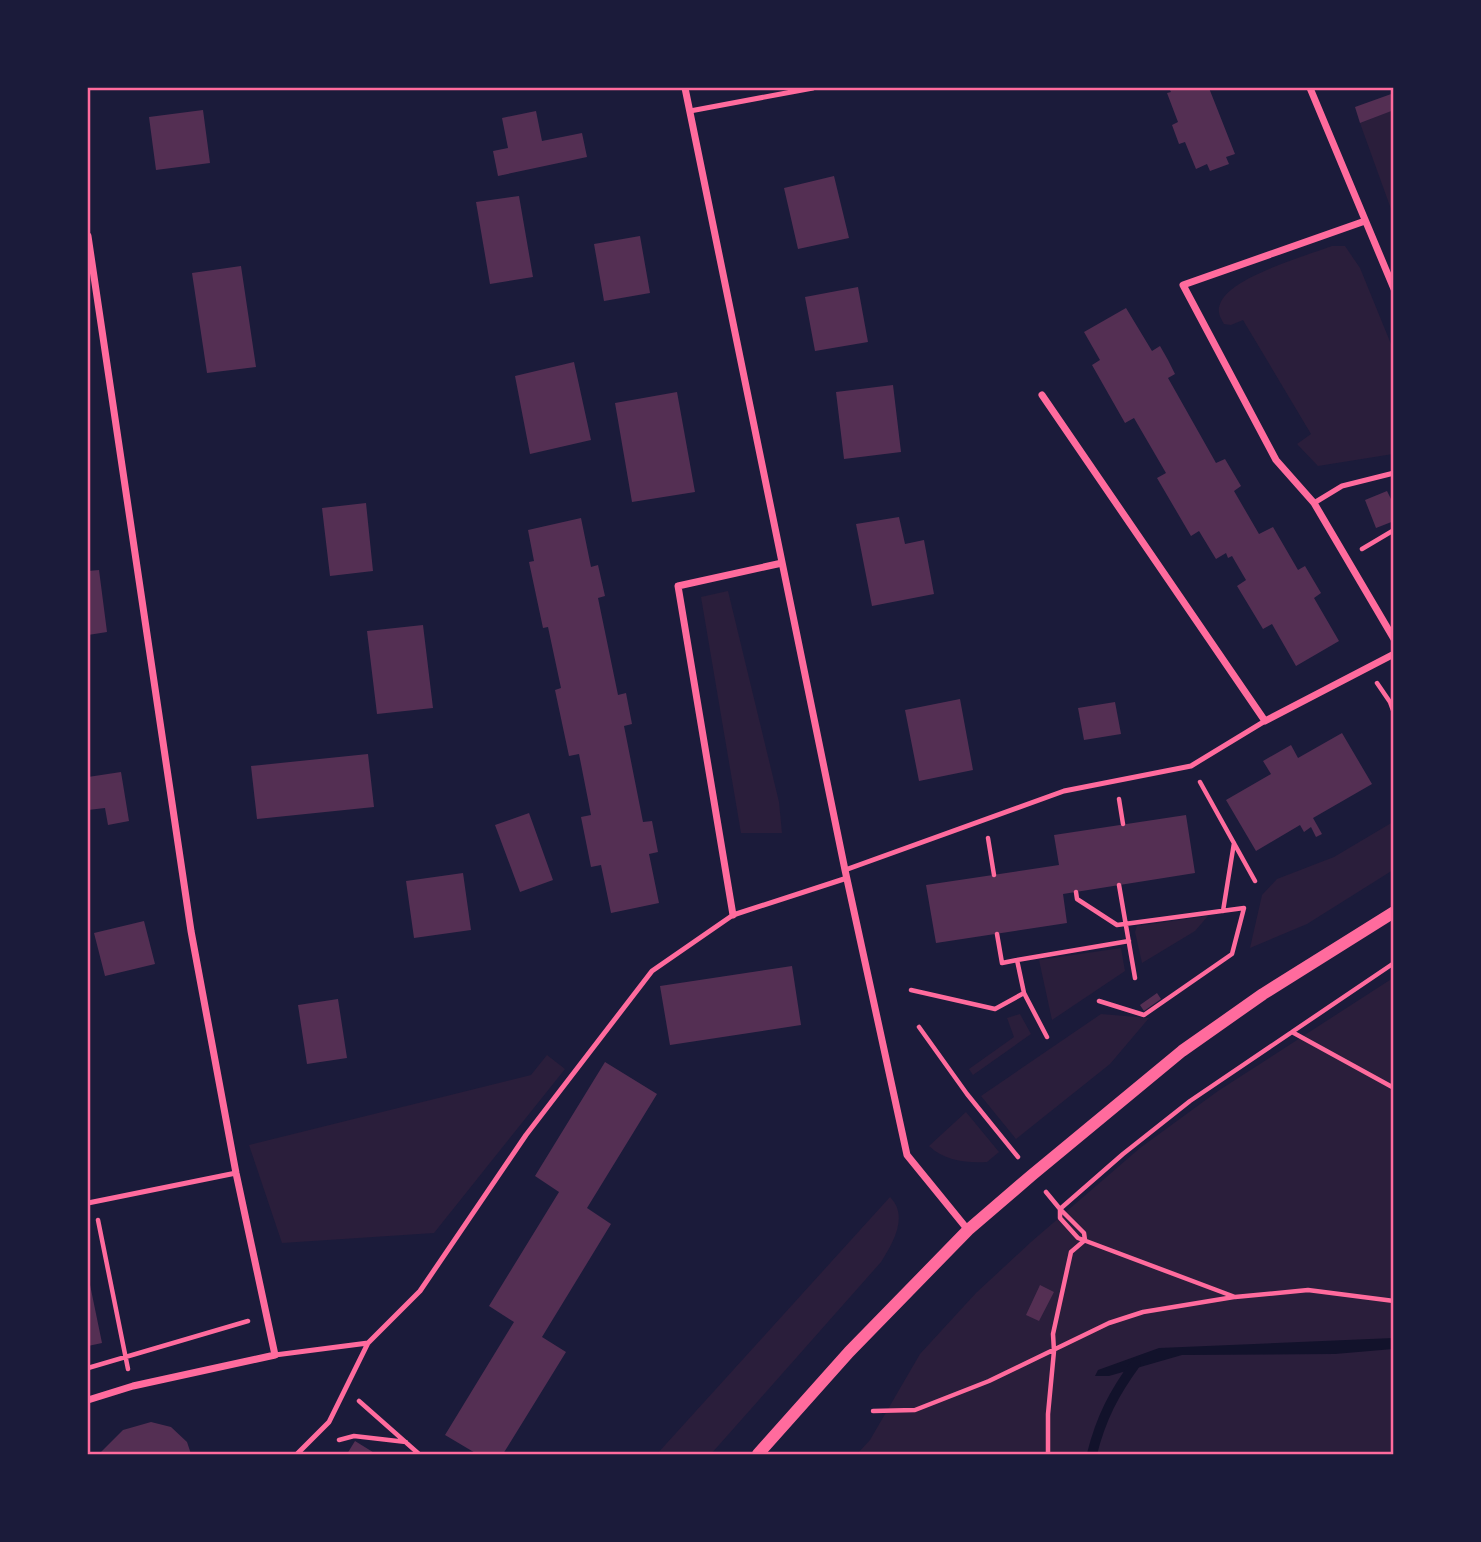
<svg xmlns="http://www.w3.org/2000/svg" width="1481" height="1542" font-family="'Exo 2',sans-serif">
	<rect width="100%" height="100%" fill="#1b1b3a"/>
	<path fill="#2a1e3b" d="M1393 110 1394 208 1391 209 1360 123Z
		M1332 246H1345L1360 268 1393 349V454L1318 466 1297 444 1311 434 1243 320 1231 325 1224 324C1220 317 1217 312 1220 304 1229 277 1306 256 1332 246Z
		M728 591 779 802 782 833H741L701 597Z
		M1393 822V870L1307 924 1250 948 1262 895 1277 879 1334 857Z
		M1208 916 1195 931 1142 963 1135 932 1137 926Z
		M1121 948 1125 971 1052 1020 1039 960Z
		M1393 978V1454H857L870 1440 920 1354 976 1293 1031 1242 1140 1148 1218 1091Z
		M1020 1014 1031 1034 973 1075 969 1069 1014 1037 1007 1018Z
		M1101 1014 1149 1018 1110 1064 1016 1139 981 1096Z
		M547 1055 565 1069 434 1233 282 1243 249 1145 531 1075Z
		M966 1112 999 1152 987 1162C966 1163 945 1161 929 1146Z
		M890 1197C909 1216 893 1243 881 1262L711 1454H657Z"/>
	<path fill="#12122b" d="M1393 1338V1349L1335 1354 1182 1355 1109 1376H1095L1098 1370 1159 1348Z"/>
	<g fill="none" stroke-linecap="round" stroke-linejoin="round">
		<path stroke="#12122b" stroke-width="10" d="M1092 1454C1101 1418 1114 1393 1136 1363"/>
	</g>
	<path fill="#542f53" d="M1169 88H1209L1235 154 1226 157 1229 164 1210 171 1207 164 1196 169 1185 142 1179 144 1172 125 1178 122 1167 93 1171 92Z
		M1394 93V110L1360 123 1355 107Z
		M203 110 210 163 156 170 149 117Z
		M536 111 542 141 582 133 587 157 498 176 493 151 508 148 502 118Z
		M834 176 849 238 798 249 784 188Z
		M519 196 533 277 490 284 476 202Z
		M640 236 650 293 604 301 594 244Z
		M241 266 256 367 207 373 192 273Z
		M858 287 868 342 815 351 805 297Z
		M1126 308 1152 351 1160 346 1168 360 1175 374 1168 378 1216 463 1225 459 1241 486 1234 491 1259 534 1273 527 1298 570 1305 566 1321 593 1314 598 1339 641 1296 666 1272 624 1263 629 1237 586 1246 580 1232 556 1228 558 1226 553 1216 559 1199 531 1191 536 1157 478 1166 473 1134 418 1125 423 1092 365 1100 360 1084 332Z
		M574 362 591 440 530 454 515 376Z
		M893 385 901 452 844 459 836 392Z
		M677 392 695 492 632 502 615 403Z
		M1387 491 1394 505V521L1376 528 1365 500Z
		M366 503 373 571 330 576 322 508Z
		M899 517 905 544 924 540 934 594 872 606 856 524Z
		M581 518 591 567 598 565 605 596 598 598 618 695 626 693 632 724 624 726 643 822 652 821 658 852 649 854 659 903 611 913 601 865 591 867 581 817 591 815 579 754 569 756 555 690 561 688 548 627 543 628 529 562 534 561 528 530Z
		M99 570 107 632 88 635V571Z
		M423 625 433 708 377 714 367 631Z
		M960 699 973 770 919 781 905 710Z
		M1115 702 1121 734 1084 740 1078 708Z
		M1342 733 1372 784 1313 818 1322 834 1316 837 1311 827 1304 832 1300 825 1256 851 1226 800 1271 774 1263 761 1291 745 1298 758Z
		M368 754 374 807 257 819 251 766Z
		M121 772 129 821 108 825 105 808 88 810V777Z
		M529 813 553 880 520 892 495 825Z
		M1186 815 1195 873 1063 894 1067 923 936 943 926 885 1059 865 1054 835Z
		M463 873 471 930 414 938 406 881Z
		M144 921 155 964 105 976 94 933Z
		M792 966 801 1025 670 1045 660 986Z
		M1157 993 1161 999 1144 1011 1140 1005Z
		M338 999 347 1058 307 1064 298 1005Z
		M605 1062 657 1094 587 1208 611 1224 542 1337 566 1352 503 1454H477L445 1435 514 1322 489 1306 559 1192 535 1176Z
		M88 1275 102 1343 88 1346Z
		M1040 1285 1054 1292 1039 1321 1026 1315Z
		M151 1422 171 1427 187 1442 191 1454H99L123 1430Z
		M355 1441 376 1454H347Z"/>
	<g fill="none" stroke-linecap="round" stroke-linejoin="round">
		<path stroke="#ff6b9d" stroke-width="4.5" d="M1362 549 1394 530
			M1377 683 1390 702 1394 713
			M1200 782 1255 881
			M1119 799 1123 824
			M988 838 994 875
			M1119 885 1135 978
			M1076 892 1077 899 1117 925 1244 908 1232 954 1144 1015 1099 1001
			M1223 911 1234 843
			M997 934 1002 963 1017 960
			M911 990 995 1009 1024 993 1047 1037
			M1024 993 1017 960 1129 941
			M919 1027 967 1094 1018 1157
			M1292 1032 1394 1088
			M1046 1192 1060 1209V1218L1078 1238 1235 1297 1308 1290 1394 1301
			M98 1220 128 1369
			M88 1368 248 1321
			M359 1401 419 1454
			M873 1411 915 1410 989 1381 1109 1323 1143 1312 1234 1297
			M339 1440 354 1436 406 1442
			M1048 1454V1414L1054 1351 1053 1334 1071 1252 1085 1240 1084 1233 1060 1209 1123 1154 1190 1101 1394 963"/>
		<path stroke="#ff6b9d" stroke-width="5" d="M690 111 813 88
			M1314 503 1342 486 1394 473
			M845 870 1064 791 1191 766 1265 721
			M88 1203 236 1173
			M275 1355 368 1343
			M297 1454 329 1422 368 1343 420 1291 526 1135 652 971 733 915 847 878"/>
		<path stroke="#ff6b9d" stroke-width="7" d="M685 88 845 870 907 1155 968 1230
			M1310 88 1394 289
			M1365 221 1183 285 1276 460 1314 503 1394 639
			M88 236 191 931 236 1173 275 1355 133 1386 88 1400
			M1042 395 1265 721 1394 654
			M733 915 678 586 782 563"/>
		<path stroke="#ff6b9d" stroke-width="12" d="M758 1454 849 1352 968 1230 1032 1175 1182 1051 1263 994 1394 912"/>
	</g>
	<rect width="1481" height="1542" fill="none" stroke="#1b1b3a" stroke-width="178"/>
	<rect x="89" y="89" width="1303" height="1364" fill="none" stroke="#ff6b9d" stroke-width="2.5"/>
</svg>
